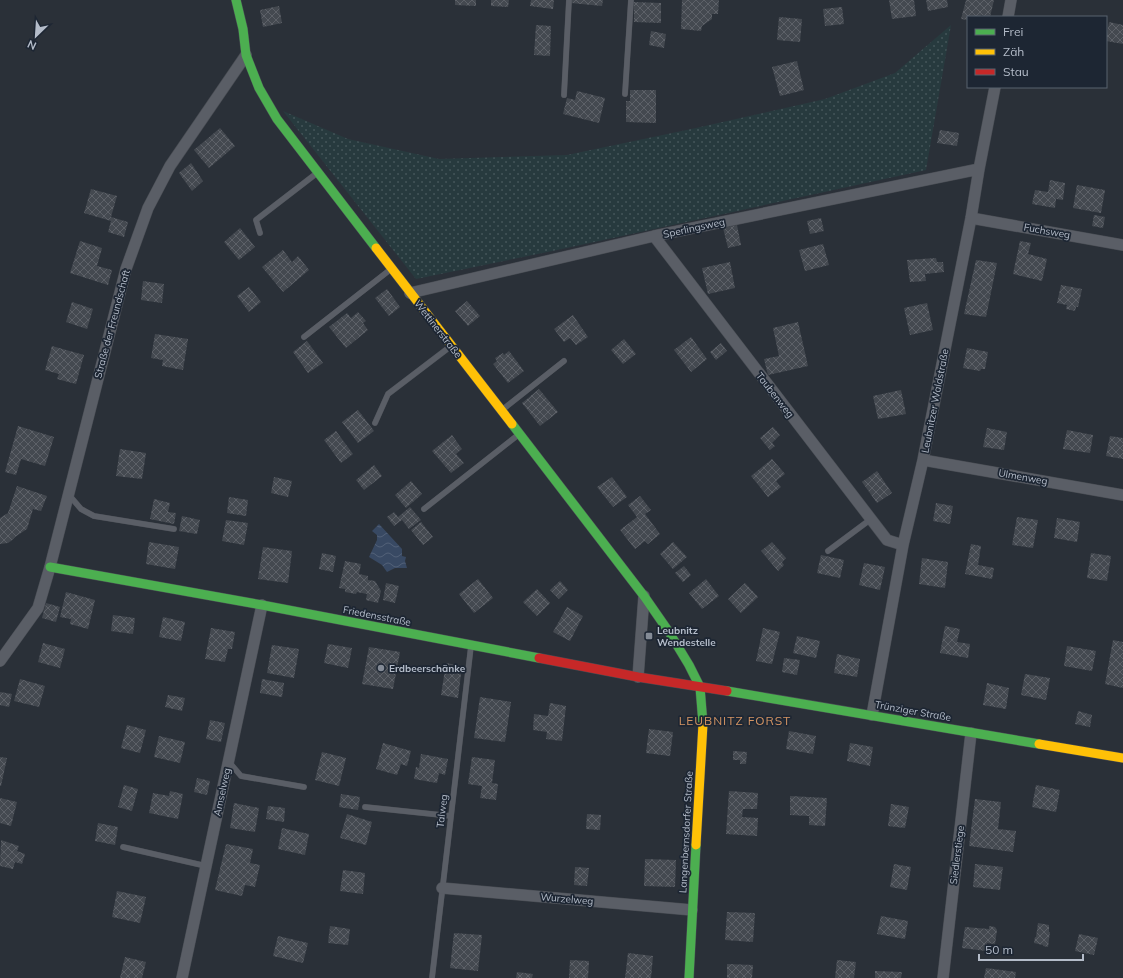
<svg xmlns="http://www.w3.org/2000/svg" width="1123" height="978" font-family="Mulish,sans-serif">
	<defs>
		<pattern id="park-dots" width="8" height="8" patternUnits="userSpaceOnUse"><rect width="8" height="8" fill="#273a3e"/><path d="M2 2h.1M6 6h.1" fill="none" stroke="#445559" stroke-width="1.8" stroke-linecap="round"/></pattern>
		<pattern id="water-waves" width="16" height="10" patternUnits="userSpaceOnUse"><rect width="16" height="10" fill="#384963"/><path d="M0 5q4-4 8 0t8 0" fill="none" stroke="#526178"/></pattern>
		<pattern id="building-cross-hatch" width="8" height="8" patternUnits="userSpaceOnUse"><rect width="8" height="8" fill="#444950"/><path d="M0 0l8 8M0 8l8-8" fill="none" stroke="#5d6168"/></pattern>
	</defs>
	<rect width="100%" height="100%" fill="#2a3038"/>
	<path fill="url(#park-dots)" d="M951 25 926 170 562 249 416 279 283 111 348 139 439 159 567 155 696 128 825 99 895 73Z"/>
	<path fill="url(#water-waves)" d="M379 524 402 549V556L406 557 405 561 407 568H395L387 572 382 565 369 557 377 540V535L372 531Z"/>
	<path fill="url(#building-cross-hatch)" d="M455 0H476V6L455 5Z
		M491 0H509L508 7 491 6Z
		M531 0H554L553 9 530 6Z
		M571 0H603L602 6 571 3Z
		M682 0H719L718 14H712V19L702 26 701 31 681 29Z
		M889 0H914L916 16 892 19Z
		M926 0H947L948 7 928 11Z
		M966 0H994L990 17 981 15 980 17H968V20L961 19Z
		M634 2 661 3V23L634 22Z
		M279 6 282 23 263 27 260 10Z
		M842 7 844 24 825 26 823 9Z
		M779 17 802 19 800 42 777 40Z
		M1109 22 1123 25V44L1106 41Z
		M536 25 551 26 550 56 534 55Z
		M651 31 666 34 664 48 649 45Z
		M797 61 804 90 780 96 772 67Z
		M630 90H656V123L626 122V101H630Z
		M577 91 605 98 599 123 563 114 567 98 575 100Z
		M220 128 235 146 209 168 194 150Z
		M940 130 959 133 957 146 937 143Z
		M191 163 203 181 192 191 179 173Z
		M1050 180 1065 183 1063 200 1056 199 1055 208 1032 204 1035 190 1048 192Z
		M1077 185 1105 190 1101 213 1073 208Z
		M91 189 117 196 111 217 128 222 124 237 108 232 111 221 84 213Z
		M1094 215 1105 217 1103 228 1092 226Z
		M821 218 824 231 810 234 807 221Z
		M737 225 741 245 728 248 723 228Z
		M240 228 255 247 239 260 224 242Z
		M80 241 102 248 97 266 112 270 108 285 70 273Z
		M1020 241 1031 243 1028 254 1047 259 1042 281 1013 274Z
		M823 244 829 265 805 271 799 250Z
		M283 250 292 262 298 256 309 270 283 292 262 267Z
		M936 258 937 262H943L944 272 925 274 926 281 910 282 907 260Z
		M976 260 997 263 986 317 964 314Z
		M730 262 735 288 708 294 702 268Z
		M143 281 164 284 162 303 141 300Z
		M1061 285 1082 289 1078 307H1076L1075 311 1066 309 1067 305 1057 303Z
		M249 287 261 302 249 312 237 296Z
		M387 289 400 307 389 316 375 298Z
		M467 301 480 316 468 326 455 311Z
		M72 302 93 309 87 329 66 322Z
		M927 303 933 330 910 335 904 308Z
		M358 312 366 321 363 323 368 330 346 348 329 327 347 313 351 318Z
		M573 315 588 337 576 345 570 338 564 342 554 329Z
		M798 322 808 366 768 375 764 359 779 356 773 328Z
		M155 334 188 339 183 370 162 366 163 360 151 358Z
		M691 337 707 359 691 372 674 350Z
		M624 339 636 354 623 364 611 350Z
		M307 341 323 363 308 373 293 352Z
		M721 343 727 351 716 360 710 352Z
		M52 346 84 355 76 384 57 379 59 374 45 370Z
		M967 348 988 352 985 369H981L980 371 963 368Z
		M509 351 524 371 508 383 493 364 497 361 495 358 503 353 504 355Z
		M539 389 558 412 540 426 522 403Z
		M901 390 906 414 878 419 873 396Z
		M358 410 374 431 358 443 342 422Z
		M18 426 54 437 45 466 21 459 16 475 5 472Z
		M773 427 780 435 772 443 775 446 770 450 760 438Z
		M987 428 1007 432 1004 450 983 447Z
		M1067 430 1093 435 1090 453 1063 449Z
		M336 431 353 454 341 463 324 440Z
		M452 435 462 449 456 454 464 463 451 473 432 451Z
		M1110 436 1123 438V459L1106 456Z
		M120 449 146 453 142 479 116 476Z
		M772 459 785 474 776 481 781 487 768 497 751 476Z
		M374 465 382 476 364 490 356 480Z
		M877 471 892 493 877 503 862 482Z
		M274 477 292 481 288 497 271 493Z
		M612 477 627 497 613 507 597 487Z
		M411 481 422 494 406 508 395 495Z
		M17 486 47 496 41 511 33 509 27 529 15 537 12 540 8 543 0 544V518L8 513Z
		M640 496 651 510 645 514 660 534 648 544 645 541 635 549 620 530 637 517 628 505Z
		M229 497 248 500 246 516 227 513Z
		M154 499 170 503 168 512 176 513 174 524 150 519Z
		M936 503 953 506 950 524 933 521Z
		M410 507 421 520 409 529 402 520 394 526 387 517 394 512 398 517Z
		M182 516 200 520 197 534 179 531Z
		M1017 517 1038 520 1033 548 1012 545Z
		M1057 518 1080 522 1077 542 1054 538Z
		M226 520 248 523 244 545 222 541Z
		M421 522 433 537 423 545 411 530Z
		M149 542 179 547 175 569 146 564Z
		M673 542 687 557 673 569 660 554Z
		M772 542 786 558 782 562 784 565 778 571 761 551Z
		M971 544 981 546 978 565 994 568 992 579 965 574Z
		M263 547 292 551 288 583 258 579Z
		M322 553 336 556 333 572 319 569Z
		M1091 553 1111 556 1107 581 1087 578Z
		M821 555 844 560 840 578 817 573Z
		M922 558 948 562 945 588 919 584Z
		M345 561 361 564 359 574 368 576V580L375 581 381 591 378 603 366 600 367 594 357 592 356 594 345 592V589L339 588Z
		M864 563 885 567 880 590 859 585Z
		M684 566 691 575 683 582 675 573Z
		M478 579 493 598 474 613 459 594Z
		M706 579 719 596 702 609 689 593Z
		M560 581 568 590 559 599 550 590Z
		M386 583 399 586 395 603 383 600Z
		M745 583 758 597 741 613 728 599Z
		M537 589 550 603 537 616 523 602Z
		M66 592 95 600 88 629 70 624 71 619 60 617Z
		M46 603 60 607 56 622 42 618Z
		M567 607 583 616 570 641 553 632Z
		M113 615 135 618 133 634 111 631Z
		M163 617 185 622 181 641 159 637Z
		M945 626 960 629 957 642 970 644 968 658 940 653Z
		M211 628 235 632 232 649H228L225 662 205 659Z
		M763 628 780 632 772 664 756 661Z
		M797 636 820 641 816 658 793 653Z
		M1113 640 1123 642V688L1105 684Z
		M43 643 65 649 60 668 38 662Z
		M328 644 352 648 348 668 324 663Z
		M272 645 299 649 294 678 267 673Z
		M1067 646 1096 651 1092 671 1064 666Z
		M369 647 400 652 393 689 362 684Z
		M837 654 860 659 857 677 834 673Z
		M784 658 800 660 797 675 782 672Z
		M446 663 462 666 458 698 441 695Z
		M1025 674 1050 678 1046 700 1021 695Z
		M20 679 45 686 39 707 14 701Z
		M262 679 284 683 282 697 260 693Z
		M987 683 1009 688 1006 709 983 705Z
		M0 692 12 694 9 707 0 705Z
		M168 695 185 698 182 711 165 707Z
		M480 697 511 702 505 742 474 738Z
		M550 703 566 706 562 741 546 739 547 732 533 730 534 714 548 716Z
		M1078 711 1092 715 1090 727 1075 724Z
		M210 720 225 723 221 742 206 739Z
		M127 725 146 730 140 753 121 748Z
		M649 729 673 732 670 756 646 753Z
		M789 731 816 736 813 754 786 749Z
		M159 736 185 742 180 763 154 757Z
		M383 743 411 751 407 766 401 764 397 775 376 769Z
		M850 743 873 747 870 766 847 761Z
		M733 751 747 752 746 764H740V760H733Z
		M322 752 346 758 339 786 315 780Z
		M421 754 448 759 445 775 439 773 437 783 414 779 416 767 419 768Z
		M0 757 7 758 1 786H0Z
		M472 757 495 760 492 783 498 784 496 800 480 798 482 786 468 784Z
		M197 778 210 781 207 795 194 792Z
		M124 785 138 789 132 811 118 807Z
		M1036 785 1060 790 1056 812 1032 807Z
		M170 791 183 794 178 819 149 813 153 793 169 796Z
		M729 791 758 793 757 809H743L742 817 758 818 757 836 726 834Z
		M341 794 360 797 358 810 339 807Z
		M790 796 827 798 825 826 809 825V816L790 815Z
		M0 798 17 802 11 826 0 823Z
		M975 799 1001 802 998 829 1016 831 1013 852 969 846Z
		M234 803 259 808 255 832 230 828Z
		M891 804 909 807 905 828 888 826Z
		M268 806 285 808 284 822 266 819Z
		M347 814 372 822 366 845 340 838Z
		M587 814 601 815 600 830 586 829Z
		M98 823 118 827 115 845 95 841Z
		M282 828 309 834 305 855 278 849Z
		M1 840 19 846 17 851 25 854 22 864 15 862 13 869 0 866Z
		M226 844 253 849 250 863 260 865 255 887 245 885 242 896 215 890Z
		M645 859 676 860 675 887 644 886Z
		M894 864 911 867 907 890 890 887Z
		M975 864 1003 867 1000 890 973 887Z
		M575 867 589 868 587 886 574 885Z
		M343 870 365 873 363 894 340 891Z
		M117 891 146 897 140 923 112 917Z
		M727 912 755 913 753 942 725 940Z
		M881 916 908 921 905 939 877 934Z
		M1038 923 1049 925V932H1050L1048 947 1043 946V945L1034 943 1035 937H1036Z
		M330 926 350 929 348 945 328 943Z
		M989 926 995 927 997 930 995 944 987 943 986 951 962 948 965 927 989 929Z
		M454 933 482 935 478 971 450 968Z
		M1079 934 1098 938 1094 955 1075 951Z
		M278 936 308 943 303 963 273 956Z
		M628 953 653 956 651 978H625Z
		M125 957 146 962 142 978H120Z
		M570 960 589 961 588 978H569Z
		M837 960 856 962 854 978H835Z
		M727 964 753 965 752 978H727Z
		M986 968 1016 972 1015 978H984Z
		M875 971 902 972 901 978H875Z
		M517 972 533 974 532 978H516Z"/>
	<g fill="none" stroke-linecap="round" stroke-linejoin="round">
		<defs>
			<path id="lane" d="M625 94 631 0
				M564 95 569 0
				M260 233 256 220 317 173
				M304 337 391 269
				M502 410 564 361
				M375 423 388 394 451 346
				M69 495 81 509 94 516 174 529
				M424 509 518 435
				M828 551 871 519
				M229 762 241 776 304 787
				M365 807 451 816
				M123 847 206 866
				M432 978 471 646"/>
			<path id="street" d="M1008 17 1011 0
				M971 218 1123 245
				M654 236 887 540 903 545
				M410 293 654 236 979 169
				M923 460 1123 495
				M0 661 38 608 50 567 126 269 148 208 170 166 246 55
				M638 677 644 596
				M872 715 903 545 923 460 971 218 979 169 995 87
				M442 888 692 910
				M182 978 262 605
				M943 978 971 733"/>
			<path id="fast" d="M236 0 243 29 246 55 259 88 277 119 376 248
				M512 424 644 596 669 632 689 665 700 687 703 724
				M50 567 262 605 539 658
				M727 691 1039 744
				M689 978 696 845"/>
			<path id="slow" d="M376 248 512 424
				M1039 744 1123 758
				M696 845 703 724"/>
			<path id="jam" d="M539 658 638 677 727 691"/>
		</defs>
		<use href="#lane" stroke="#484c53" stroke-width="6"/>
		<use href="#street" stroke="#484c53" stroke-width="12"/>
		<use href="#fast" stroke="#484c53" stroke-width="10"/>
		<use href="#slow" stroke="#484c53" stroke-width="10"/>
		<use href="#jam" stroke="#484c53" stroke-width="10"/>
		<use href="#lane" stroke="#5a5e66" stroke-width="5.5"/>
		<use href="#street" stroke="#5a5e66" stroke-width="11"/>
		<use href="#fast" stroke="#4caf50" stroke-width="9"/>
		<use href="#slow" stroke="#ffc107" stroke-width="9"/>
		<use href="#jam" stroke="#c62828" stroke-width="9"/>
	</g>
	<g fill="#848b96" stroke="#1d2633" stroke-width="1.5">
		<rect x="645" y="632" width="8" height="8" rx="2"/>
		<circle cx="381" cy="668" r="4"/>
	</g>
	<g text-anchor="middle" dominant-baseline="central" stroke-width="3.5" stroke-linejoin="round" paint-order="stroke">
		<g font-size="10" fill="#b4bcc9" stroke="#1d2633">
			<text transform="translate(694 228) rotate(-12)">Sperlingsweg</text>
			<text transform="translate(1047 231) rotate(10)">Fuchsweg</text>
			<text transform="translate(112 324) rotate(-75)">Straße der Freundschaft</text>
			<text transform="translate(438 329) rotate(52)">Wettinerstraße</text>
			<text transform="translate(775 395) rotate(52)">Taubenweg</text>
			<text transform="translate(935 401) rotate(-79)">Leubnitzer Waldstraße</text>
			<text transform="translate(1023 477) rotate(10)">Ulmenweg</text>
			<text transform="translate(377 616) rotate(11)">Friedensstraße</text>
			<text transform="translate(913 711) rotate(10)">Trünziger Straße</text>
			<text transform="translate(222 792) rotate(-78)">Amselweg</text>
			<text transform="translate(442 811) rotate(-83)">Talweg</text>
			<text transform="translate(686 832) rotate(-87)">Langenbernsdorfer Straße</text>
			<text transform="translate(957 855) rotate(-83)">Siedlerstiege</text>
			<text transform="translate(567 899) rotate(5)">Wurzelweg</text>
		</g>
		<g font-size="10" font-weight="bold" fill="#b4bcc9" stroke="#1d2633" text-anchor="start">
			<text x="657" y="630">Leubnitz<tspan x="657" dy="12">Wendestelle</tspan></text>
			<text x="389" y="668">Erdbeerschänke</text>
		</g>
		<g font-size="12" letter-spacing="1" fill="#d59563" stroke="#1d2633">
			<text x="735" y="720">LEUBNITZ FORST</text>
		</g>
	</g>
	<rect x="967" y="16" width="140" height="72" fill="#1d2633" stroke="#59626f"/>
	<rect x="975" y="29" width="20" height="6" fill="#4caf50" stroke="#59626f"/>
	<text x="1003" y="36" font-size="12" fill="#b4bcc9">Frei</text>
	<rect x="975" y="49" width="20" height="6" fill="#ffc107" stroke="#59626f"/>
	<text x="1003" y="56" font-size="12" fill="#b4bcc9">Zäh</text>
	<rect x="975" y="69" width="20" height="6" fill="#c62828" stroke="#59626f"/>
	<text x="1003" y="76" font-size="12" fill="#b4bcc9">Stau</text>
	<g transform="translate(36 36) rotate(205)" stroke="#1d2633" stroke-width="3" paint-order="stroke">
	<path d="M0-3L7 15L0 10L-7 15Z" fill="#b4bcc9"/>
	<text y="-6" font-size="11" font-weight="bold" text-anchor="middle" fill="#b4bcc9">N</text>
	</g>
	<path d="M979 954v6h104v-6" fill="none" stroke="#b4bcc9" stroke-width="2"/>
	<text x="985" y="954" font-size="12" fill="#b4bcc9" stroke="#1d2633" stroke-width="3" paint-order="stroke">50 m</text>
</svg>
